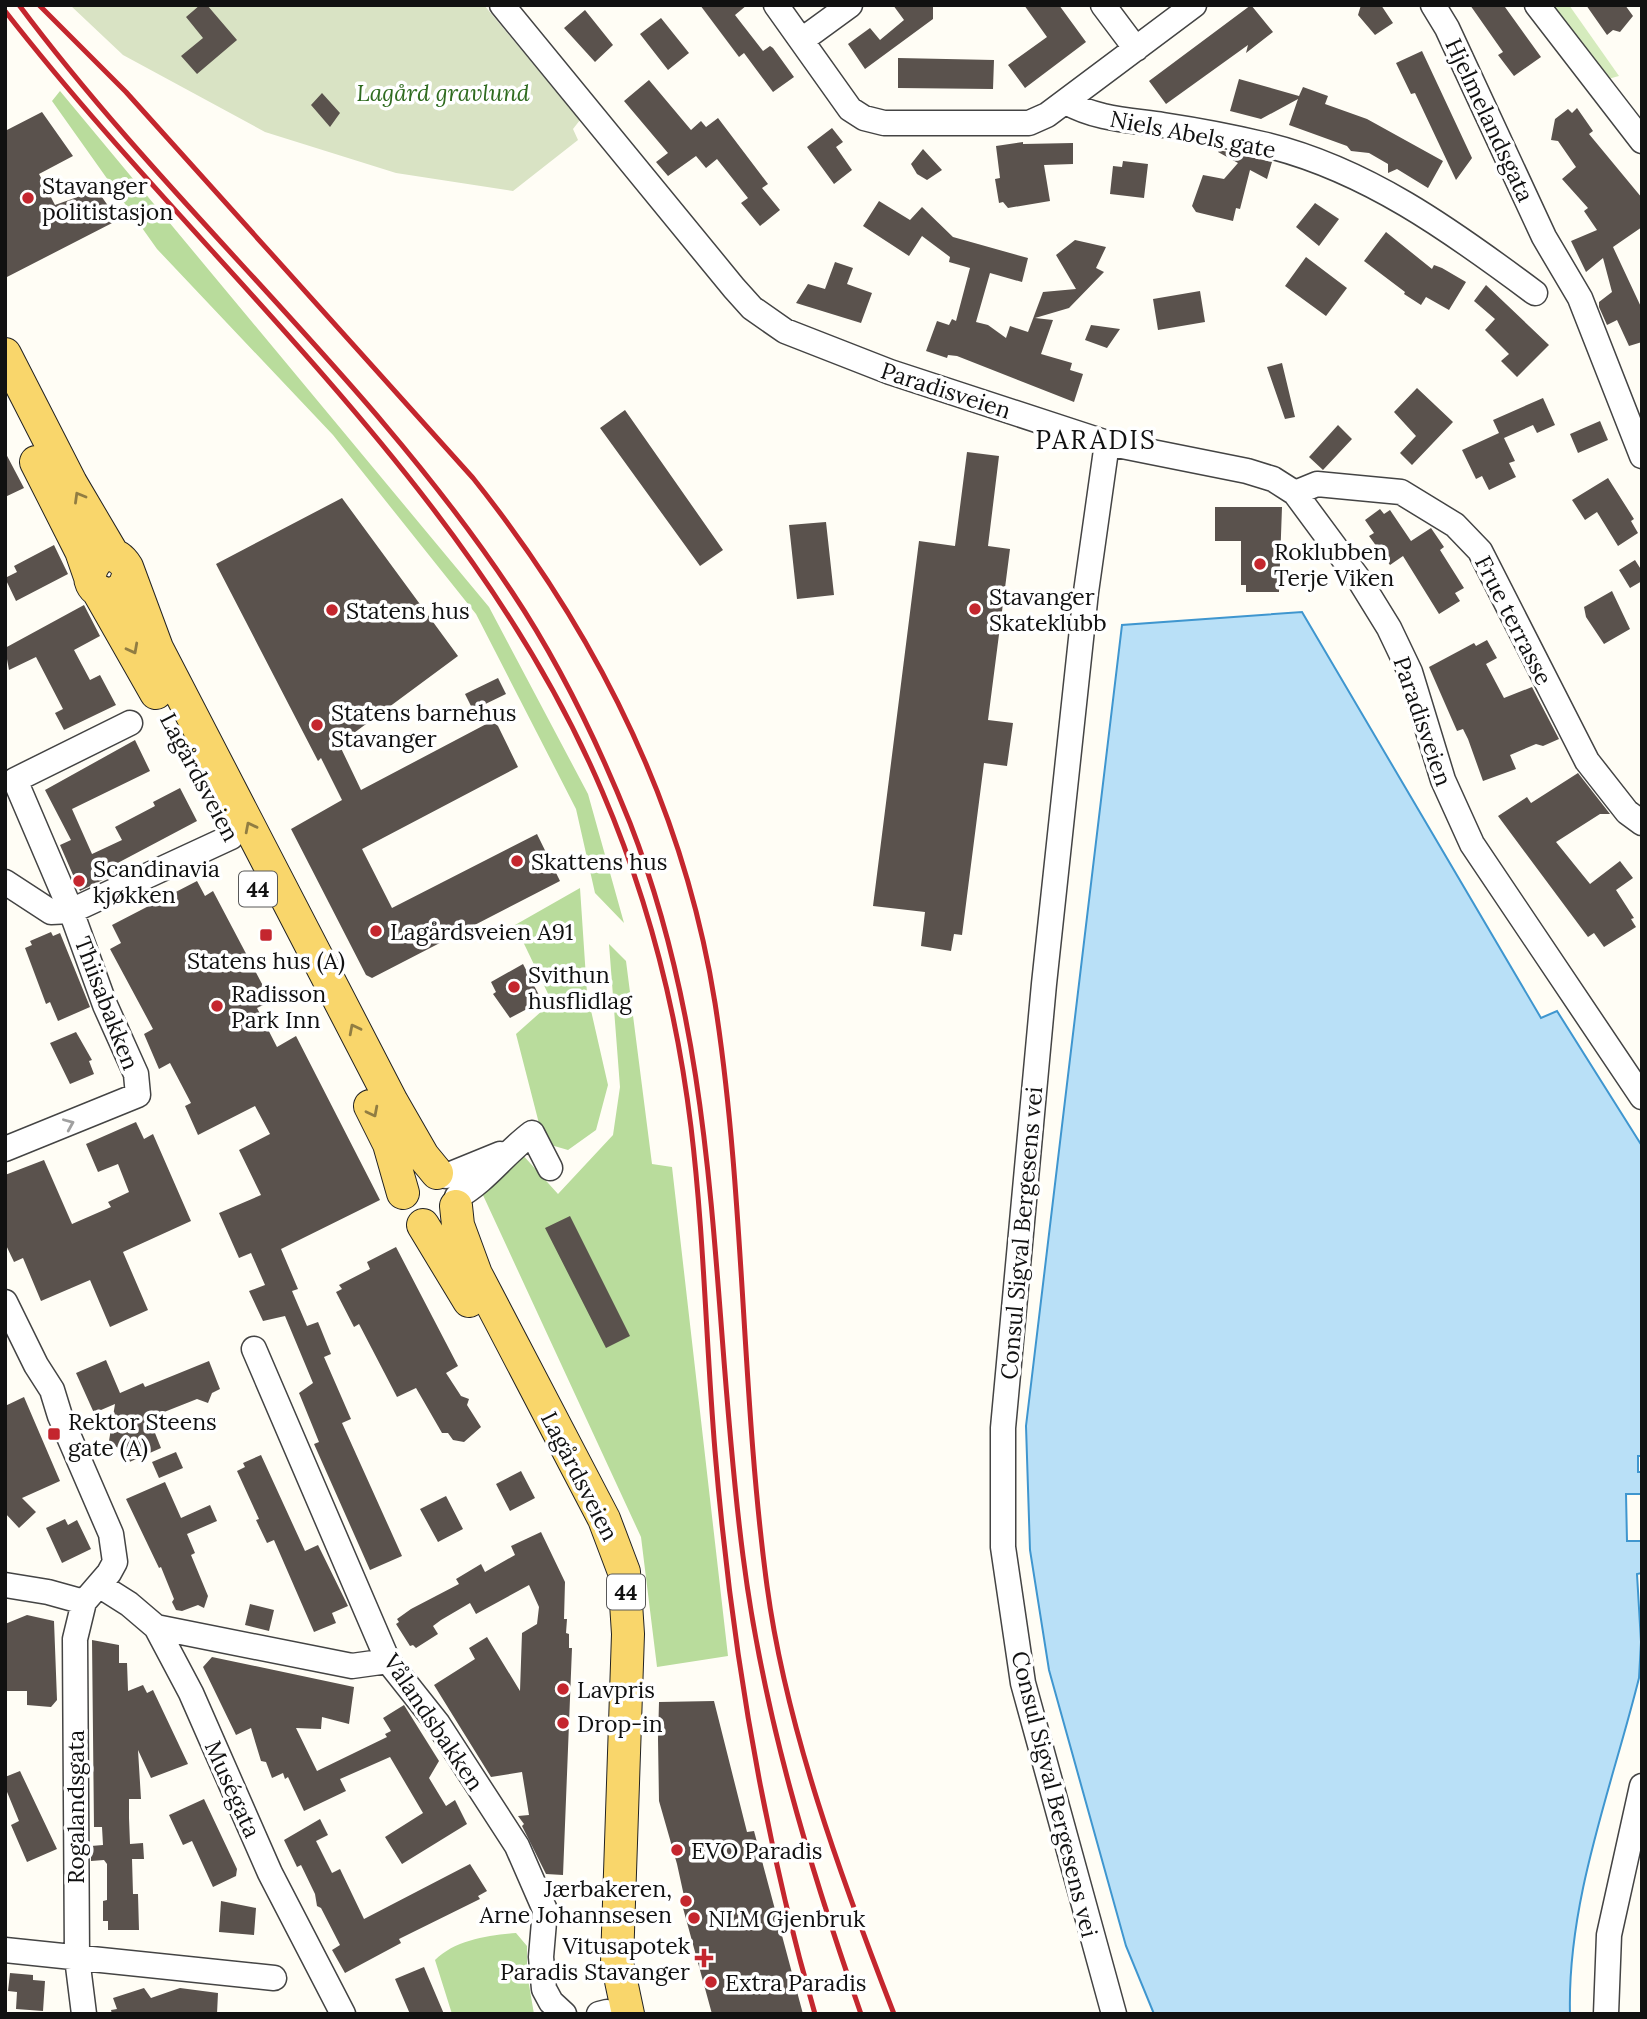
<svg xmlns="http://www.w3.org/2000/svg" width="1647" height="2019" font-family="Lora,serif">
	<rect width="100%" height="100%" fill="#fffdf5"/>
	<path fill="#d5ebbd" d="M1552 5H1569L1619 76 1608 79Z"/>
	<path fill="#b9dc9c" d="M60 91 489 607 588 794 624 923 595 893 576 809 476 614 333 435 157 249 52 101Z
		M580 888 587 993 608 1085 596 1130 568 1150 544 1143 516 1034 552 1002 515 925Z
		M609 944 626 961 652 1164 672 1167 728 1656 657 1667 641 1537 482 1193 521 1153 558 1194 613 1135 620 1087Z
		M516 1933 527 1946V1973L534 2014H452L435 1960C455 1940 489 1935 516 1933Z"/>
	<path fill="#d9e3c4" d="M70 5H484L580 120 573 129 578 140 513 191 396 173 265 132 123 55Z"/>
	<path fill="#b9e0f7" stroke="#3f96cf" stroke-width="2" d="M1302 612 1541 1018 1557 1011 1642 1146V1456H1638V1472H1642V1494H1626L1627 1541H1642V1573L1637 1574 1641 1642 1639 1678C1612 1787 1567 1900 1570 2014H1154L1126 1946 1049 1670 1030 1550 1026 1426 1122 625Z"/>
	<path fill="#5a524d" d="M200 5H207L237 40 197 74 181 56 203 38 186 17Z
		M700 5H747L735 15 763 51 770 46 773 48 794 77 773 92 744 53 739 57Z
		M893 5H933V19L865 69 848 44 870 28 880 40 904 20Z
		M1024 5H1059L1086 42 1025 88 1008 65 1047 37Z
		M1251 5 1273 32 1246 53 1248 45 1166 104 1149 81Z
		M1361 5H1381L1393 23 1375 35 1358 15Z
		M1470 5 1505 7 1541 57 1514 76 1498 55 1503 52Z
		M1586 5H1625L1633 16 1620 32 1613 30 1607 35Z
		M585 10 613 45 595 62 564 28Z
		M661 18 689 53 668 70 640 34Z
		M1422 51 1472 158 1456 180 1415 93 1411 94 1396 63Z
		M898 58 994 60 993 89 898 88Z
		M1239 79 1299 96 1303 87 1328 96 1325 104 1367 119 1443 161 1428 188 1397 169 1388 173V164L1369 153 1351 151 1347 146 1289 125 1298 99 1261 119 1230 111Z
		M649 80 691 130 701 121 706 127 718 118 768 184 762 188 780 210 760 226 741 203 748 198 717 159 706 168 696 156 668 176 656 162 668 153 624 101Z
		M322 93 340 113 330 127 311 105Z
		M1577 108 1593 131 1589 134 1642 198V227L1613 247 1642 309V342L1629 346 1617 320 1607 325 1599 307V302L1612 292 1603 258 1586 272 1571 241 1597 230 1584 211 1588 208 1562 179 1576 167 1558 141 1551 140 1555 119 1568 109 1572 113Z
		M42 112 73 156 39 174 55 205 97 190 118 220 5 278V131Z
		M832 128 843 142 836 147 852 170 834 184 807 147Z
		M1023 142V144L1073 143V164L1044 165 1050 201 1008 208 1003 202 999 203 995 179 1000 178 996 146Z
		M923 149 942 170 927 180 917 174 911 164Z
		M1219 150 1272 162 1267 179 1250 170 1240 209 1236 208 1233 221 1196 212 1192 206 1203 175 1224 179 1238 163 1218 152Z
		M1123 161 1148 164 1144 198 1110 194 1113 166 1122 167Z
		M879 201 910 220 922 207 953 237 1028 258 1022 282 990 273 976 322 988 325 1006 338 1010 326 1028 332 1043 292 1076 289 1056 255 1075 240 1106 247 1096 268 1104 272 1069 308 1035 318 1053 320 1041 354 1072 363 1070 370 1083 374 1074 402 957 356 948 355 947 358 926 351 937 321 949 325 952 319 956 321 970 268 949 262 950 257 922 236 909 256 863 226Z
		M1315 203 1339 219 1319 246 1296 227Z
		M1386 232 1432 269 1434 265 1442 268 1466 282 1449 310 1426 297 1421 305 1404 294 1405 292 1364 261Z
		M1306 257 1347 288 1326 316 1285 286Z
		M835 262 853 268 847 284 872 293 861 323 796 303 808 284 825 289Z
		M1486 285 1549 345 1517 377 1501 361 1509 354 1485 330 1495 319 1474 301Z
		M1200 291 1205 322 1158 330 1153 299Z
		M1091 325 1120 329 1107 348 1085 340Z
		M1282 363 1295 417 1285 419 1267 367Z
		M1417 388 1453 422 1412 465 1400 453 1416 436 1394 412Z
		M1543 398 1555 425 1537 433 1533 425 1504 438 1515 461 1509 463 1516 477 1489 490 1482 476 1476 479 1462 450 1499 433 1493 420Z
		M625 410 723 550 700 566 600 428Z
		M1600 421 1608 440 1578 453 1570 434Z
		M1338 425 1352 439 1323 470 1309 457Z
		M5 452 24 488 5 497Z
		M967 452 999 456 988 546 1010 549 988 720 1013 723 1007 766 984 763 962 935 954 934 951 951 921 946 925 912 873 906 919 541 955 546Z
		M1608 478 1634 519 1631 521 1638 533 1618 546 1597 512 1585 520 1572 500Z
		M342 498 458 656 339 744 361 790 492 721 498 726 518 767 362 849 392 908 537 834 560 881 372 978 366 975 291 829 342 800 321 758 318 761 216 564Z
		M1215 507H1282L1279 592H1246V585H1241V541H1215Z
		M1380 509 1384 514 1390 510 1411 541 1431 528 1444 547 1440 550 1464 588 1455 593 1460 601 1439 614 1403 556 1390 565 1369 536 1374 533 1365 520Z
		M826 522 834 595 797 599 789 525Z
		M54 545 68 574 16 601 5 578 17 572 14 566Z
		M1635 560 1642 571V581L1630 588 1619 570Z
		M1612 591 1630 629 1604 644 1586 617 1584 607Z
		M84 605 100 636 74 650 90 680 100 675 116 705 64 730 55 713 63 709 36 657 9 670 5 648Z
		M1487 640 1497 658 1486 664 1504 698 1532 687 1559 739 1543 746 1536 744 1510 755 1516 769 1483 781 1468 739 1463 729 1457 731 1429 667 1474 643 1476 646Z
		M498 678 506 694 473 710 465 694Z
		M135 740 150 771 72 809 92 854 122 840 115 827 155 806 153 802 180 788 197 821 112 866 115 874 80 891 60 845 71 840 45 790Z
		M1578 773 1610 814H1600L1556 842 1590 884 1620 861 1633 878 1616 890 1634 918 1631 919 1636 927 1604 947 1594 933 1588 937 1498 816 1527 797 1531 803Z
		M197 881 205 896 213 891 271 1001 257 1008 277 1047 296 1036 380 1200 281 1249 298 1289 292 1291 307 1326 318 1322 331 1354 324 1357 351 1419 342 1423 402 1556 370 1570 314 1444 319 1442 299 1393 313 1383 285 1316 263 1321 249 1291 265 1285 251 1253 239 1258 219 1213 261 1195 239 1150 270 1134 255 1106 198 1135 185 1106 191 1103 170 1063 159 1069 144 1034 153 1029 110 949 121 943 112 925Z
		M51 932 53 936 60 933 90 1007 58 1021 50 1002 46 1004 25 948 32 945 30 941Z
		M523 964 542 1001 510 1018 493 994 496 992 491 982Z
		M76 1032 92 1060 89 1061 94 1074 70 1084 50 1043Z
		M136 1122 144 1139 153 1134 191 1221 123 1252 148 1310 110 1327 90 1280 41 1301 23 1258 14 1262 5 1243V1175L44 1160 72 1224 111 1207 108 1202 129 1192 118 1164 98 1172 86 1144Z
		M570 1216 630 1336 606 1348 545 1228Z
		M396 1247 458 1366 446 1373 461 1396 469 1399 467 1405 481 1427 464 1442 453 1440 448 1433H442L416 1388 397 1397 359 1324 354 1327 336 1292 342 1289 339 1285 370 1269 367 1262Z
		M106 1360 120 1393 143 1383 145 1387 209 1361 220 1389 212 1393 208 1403 197 1399 149 1418 161 1448 125 1464 118 1448 109 1441 115 1404 94 1413 76 1373Z
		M24 1397 60 1481 22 1498 36 1512 19 1528 5 1513V1406Z
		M176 1452 183 1468 159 1478 152 1462Z
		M261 1455 305 1551 318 1545 348 1606 332 1613 336 1623 314 1632 274 1540 267 1543 256 1520 259 1519 237 1471 245 1467 243 1463Z
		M521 1471 535 1498 510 1511 496 1484Z
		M165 1482 181 1518 210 1505 217 1521 187 1534 195 1553 191 1555 208 1596 204 1608 198 1605 182 1611 176 1610 172 1602 174 1599 161 1567 159 1568 126 1499Z
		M446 1496 463 1529 438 1542 420 1509Z
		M65 1519 68 1525 77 1520 91 1549 62 1563 46 1528Z
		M541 1532 565 1582 564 1619H567L566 1633 569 1634V1648H572L563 1875 546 1874 522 1826 524 1824 518 1816 529 1815 522 1772 491 1777 434 1685 475 1659 469 1648 487 1637 520 1691 522 1633 537 1624 539 1607 529 1585 476 1614 470 1603 441 1620 433 1626 438 1634 416 1648 413 1645 410 1646 396 1624 399 1622 397 1619 411 1609 459 1584 456 1579 481 1564 485 1572 515 1555 511 1546Z
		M250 1604 274 1610 269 1631 245 1625Z
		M27 1615 54 1621 57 1700 51 1707 27 1705V1691H5V1624Z
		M92 1640 119 1645V1663H127L128 1691 143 1685 147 1693 153 1690 188 1764 151 1778 138 1750 141 1799H129V1818L130 1844 143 1843 144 1859H132L133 1894H138L139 1930H108V1921H103V1901L107 1900V1864L104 1860 91 1861V1846L103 1845 102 1827H94Z
		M212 1657 354 1687 349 1724 322 1717 321 1729 296 1728 317 1771 387 1737 385 1734 391 1731 383 1718 404 1705 439 1761 429 1778 446 1806 455 1800 467 1824 402 1864 385 1837 423 1813 390 1757 340 1779 346 1791 304 1811 288 1777 285 1779 283 1773 272 1778 266 1762 261 1761 251 1728 236 1735 203 1667Z
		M714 1701 747 1832 754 1831 803 2014H712L680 1897 684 1896 677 1864 659 1801 658 1739 659 1702Z
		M20 1771 57 1849 27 1862 11 1825 19 1821 5 1787V1777Z
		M204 1799 237 1869 236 1876 213 1887 192 1841 183 1845 169 1815Z
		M320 1819 328 1835 316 1841 332 1873 340 1869 364 1919 470 1864 487 1891 478 1896 480 1899 399 1939 401 1943 345 1973 332 1950 340 1945 321 1908 317 1906 315 1894 301 1865 297 1867 284 1840Z
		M221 1901 256 1908 254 1935 219 1932Z
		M424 1967 444 2014H410L395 1979Z
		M10 1973 33 1975V1980L45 1981 43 2011 16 2009 17 1992 8 1991Z
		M144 1988 151 1998 180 1988 218 1993 217 2014H112L111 2010 117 2009 113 1998Z"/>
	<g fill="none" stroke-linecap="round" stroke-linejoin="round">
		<defs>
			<path id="minor" d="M502 5 734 288 752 308 785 331 890 372 1107 443 1247 471 1273 479 1295 493 1360 581 1389 628 1410 672 1443 780 1472 844 1642 1097
				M776 5 850 109 864 118 884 123H1029L1047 115 1194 5
				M1103 5 1136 49
				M1433 5 1447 28 1544 237 1580 298 1642 456
				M1537 5 1642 141
				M802 40 850 5
				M1066 102C1096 119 1129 120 1163 125 1196 130 1229 136 1262 144 1365 168 1452 231 1535 293
				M1107 443 1086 592 1044 984 1003 1428V1547L1023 1683 1114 2014
				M1295 493 1317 484 1401 492 1455 525 1480 551 1587 761 1627 812 1642 823
				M5 882 51 912 71 911 231 837
				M5 1149 138 1095 136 1074 105 1005 71 911 15 780 130 723
				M446 1176 500 1154
				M457 1197C486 1181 505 1153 532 1133L550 1168
				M5 1302 36 1365 52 1390 60 1416 111 1534 115 1562 109 1573 84 1602 75 1639 77 1958 84 2014
				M254 1349 388 1661 438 1724 517 1846 545 1910 541 1957 544 1989 551 2002 564 2014
				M5 1585 48 1592 84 1602
				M99 1585 129 1604 156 1627 191 1693 270 1873 343 2014
				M156 1627 352 1666 388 1661
				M5 1950 274 1978
				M599 2014 607 2012
				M1606 2014 1609 1935 1642 1786"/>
			<path id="major" d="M5 354 71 483 114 556
				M36 462 81 551 90 577
				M129 574 123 589 112 594C66 592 103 529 127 567L157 648 392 1102 423 1156 437 1173
				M98 591 156 693
				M370 1106 389 1144 403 1193
				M456 1206 458 1225 476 1274 604 1519 624 1572 628 1634 617 1962 628 2014
				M423 1225 469 1301"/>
		</defs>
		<use href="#minor" stroke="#444" stroke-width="27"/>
		<use href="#major" stroke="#222" stroke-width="34"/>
		<use href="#minor" stroke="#fff" stroke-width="24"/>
		<use href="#major" stroke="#f9d66b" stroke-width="32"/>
		<path stroke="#c4262e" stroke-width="5" d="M19 5C172 210 371 379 512 592 560 664 598 743 630 823 724 1064 710 1305 743 1556 763 1713 809 1865 861 2014
			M39 5 126 92 473 478C596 632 684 808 715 1003 745 1196 741 1393 767 1586 786 1728 842 1880 894 2014
			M5 11C206 269 472 485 602 791 648 898 677 1012 691 1127 704 1234 706 1343 715 1451 731 1641 762 1831 815 2014"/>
	</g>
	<defs><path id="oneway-chevron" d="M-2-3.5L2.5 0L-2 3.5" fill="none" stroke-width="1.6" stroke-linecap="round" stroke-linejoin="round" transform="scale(1.75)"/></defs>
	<g stroke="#917d42">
		<use href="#oneway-chevron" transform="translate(79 497) rotate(-120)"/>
		<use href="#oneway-chevron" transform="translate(133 649) rotate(62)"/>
		<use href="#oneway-chevron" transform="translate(250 827) rotate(-117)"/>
		<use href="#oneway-chevron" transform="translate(354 1029) rotate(-117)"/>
		<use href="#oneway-chevron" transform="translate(373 1112) rotate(63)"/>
	</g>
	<use stroke="#a0a0a0" href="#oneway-chevron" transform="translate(69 1124) rotate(-23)"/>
	<g fill="#c4262e" stroke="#fff" stroke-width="2.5">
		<circle cx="28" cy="198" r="7"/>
		<circle cx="1260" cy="564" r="7"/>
		<circle cx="975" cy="609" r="7"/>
		<circle cx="332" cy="610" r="7"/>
		<circle cx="317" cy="725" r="7"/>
		<circle cx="517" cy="861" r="7"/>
		<circle cx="79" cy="881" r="7"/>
		<circle cx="376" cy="931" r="7"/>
		<rect x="259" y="928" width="14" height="14" rx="3.5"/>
		<circle cx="514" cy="987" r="7"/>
		<circle cx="217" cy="1006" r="7"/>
		<rect x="47" y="1427" width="14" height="14" rx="3.5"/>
		<circle cx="563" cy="1689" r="7"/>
		<circle cx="563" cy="1723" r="7"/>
		<circle cx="677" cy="1850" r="7"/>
		<circle cx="686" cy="1901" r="7"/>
		<circle cx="694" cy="1918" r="7"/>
		<path d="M700.5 1947.5h7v7h7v7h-7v7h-7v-7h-7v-7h7z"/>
		<circle cx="711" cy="1982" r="7"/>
	</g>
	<g text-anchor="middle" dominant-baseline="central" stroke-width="7" stroke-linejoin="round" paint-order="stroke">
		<g fill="#fff" stroke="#585858" stroke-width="2">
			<rect x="239" y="871.5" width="38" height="35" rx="5"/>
			<rect x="607" y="1574.5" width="38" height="35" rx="5"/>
		</g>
		<g font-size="21" font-weight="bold" fill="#111">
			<text x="258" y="889">44</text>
			<text x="626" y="1592">44</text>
		</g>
		<g font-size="23" font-style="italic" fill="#2f6b1f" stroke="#fff">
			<text x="443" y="92">Lagård gravlund</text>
		</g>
		<g font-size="23" fill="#111" stroke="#fff">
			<text transform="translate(1490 120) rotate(65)">Hjelmelandsgata</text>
			<text transform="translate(1193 134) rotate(11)">Niels Abels gate</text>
			<text transform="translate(946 390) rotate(18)">Paradisveien</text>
			<text transform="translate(1514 620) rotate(63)">Frue terrasse</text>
			<text transform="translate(1423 721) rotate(71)">Paradisveien</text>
			<text transform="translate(200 777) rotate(62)">Lagårdsveien</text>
			<text transform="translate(107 1003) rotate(69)">Thiisabakken</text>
			<text transform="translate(1021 1233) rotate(-85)">Consul Sigval Bergesens vei</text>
			<text transform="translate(580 1476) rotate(63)">Lagårdsveien</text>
			<text transform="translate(434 1722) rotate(56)">Vålandsbakken</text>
			<text transform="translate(233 1789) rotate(66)">Muségata</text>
			<text transform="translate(1055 1794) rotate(76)">Consul Sigval Bergesens vei</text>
			<text transform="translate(75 1807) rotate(-90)">Rogalandsgata</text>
		</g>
		<g font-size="23" fill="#111" stroke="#fff" text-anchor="start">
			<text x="42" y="185">Stavanger<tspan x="42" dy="26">politistasjon</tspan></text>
			<text x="1274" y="551">Roklubben<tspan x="1274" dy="26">Terje Viken</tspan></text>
			<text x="989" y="596">Stavanger<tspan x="989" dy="26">Skateklubb</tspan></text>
			<text x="346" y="610">Statens hus</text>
			<text x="331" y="712">Statens barnehus<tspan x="331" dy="26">Stavanger</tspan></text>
			<text x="531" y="861">Skattens hus</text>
			<text x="93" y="868">Scandinavia<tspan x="93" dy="26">kjøkken</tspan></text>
			<text x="390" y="931">Lagårdsveien A91</text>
			<text x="266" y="960" text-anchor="middle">Statens hus (A)</text>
			<text x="528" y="974">Svithun<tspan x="528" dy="26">husflidlag</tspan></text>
			<text x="231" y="993">Radisson<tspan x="231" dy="26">Park Inn</tspan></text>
			<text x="68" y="1421">Rektor Steens<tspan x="68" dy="26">gate (A)</tspan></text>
			<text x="577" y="1689">Lavpris</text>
			<text x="577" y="1723">Drop-in</text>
			<text x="691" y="1850">EVO Paradis</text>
			<text x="672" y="1888" text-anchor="end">Jærbakeren,<tspan x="672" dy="26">Arne Johannsesen</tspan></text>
			<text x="708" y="1918">NLM Gjenbruk</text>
			<text x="690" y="1945" text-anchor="end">Vitusapotek<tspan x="690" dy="26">Paradis Stavanger</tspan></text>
			<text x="725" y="1982">Extra Paradis</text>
		</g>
		<g font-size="26" letter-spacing="2" fill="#111" stroke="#fff">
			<text x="1096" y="439">PARADIS</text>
		</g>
	</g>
	<rect width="1647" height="2019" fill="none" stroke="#111111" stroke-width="14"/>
</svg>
